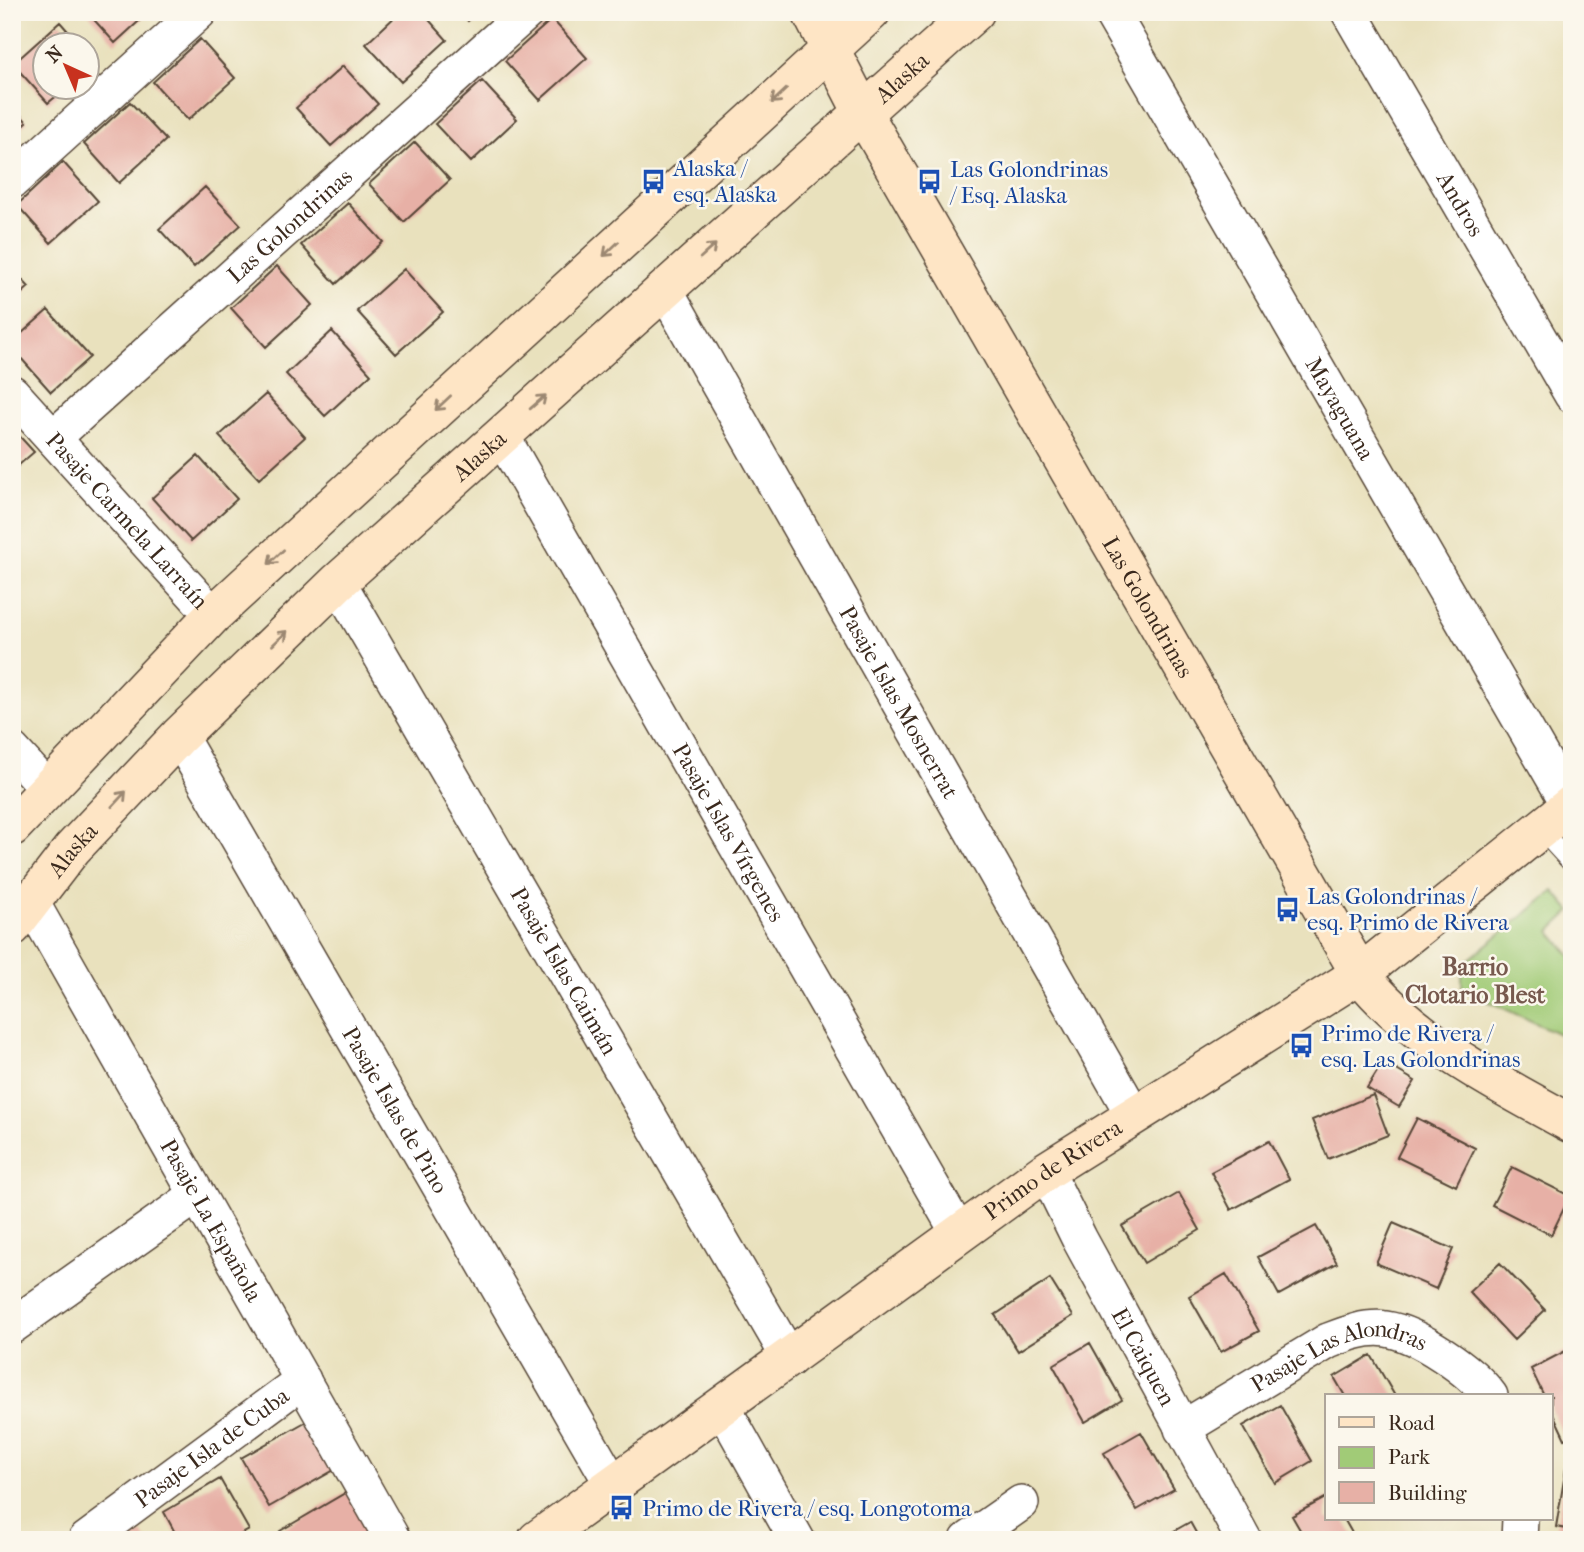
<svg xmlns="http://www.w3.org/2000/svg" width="1584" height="1552" font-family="'IM FELL French Canon',serif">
	<rect width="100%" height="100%" fill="#fbf7ec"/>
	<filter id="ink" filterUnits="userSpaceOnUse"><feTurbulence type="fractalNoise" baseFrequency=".0143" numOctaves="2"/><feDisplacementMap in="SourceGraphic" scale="14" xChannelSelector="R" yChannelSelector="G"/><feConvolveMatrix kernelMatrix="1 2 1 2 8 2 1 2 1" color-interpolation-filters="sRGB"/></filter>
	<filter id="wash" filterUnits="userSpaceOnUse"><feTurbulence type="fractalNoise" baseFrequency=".00686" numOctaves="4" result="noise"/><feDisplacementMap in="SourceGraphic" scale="28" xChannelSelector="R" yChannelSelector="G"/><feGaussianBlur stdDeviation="1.57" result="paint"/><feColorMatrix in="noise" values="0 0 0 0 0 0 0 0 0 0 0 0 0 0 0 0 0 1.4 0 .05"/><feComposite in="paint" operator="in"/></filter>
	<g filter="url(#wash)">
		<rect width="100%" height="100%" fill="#e9e1bd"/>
		<path fill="#a1cb77" stroke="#6e7a4a" stroke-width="2" d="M1554 891 1571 911 1550 931 1572 957V1040L1462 989V965Z"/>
		<g id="blocks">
			<path fill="#e7b0a6" d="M87 12H149L115 43Z
				M400 12H422L447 40 401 82 366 44Z
				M460 12H477L468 21Z
				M552 19 587 58 540 100 505 61Z
				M60 22 81 46H46V88H66L48 103 13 64Z
				M200 39 235 78 188 120 153 82Z
				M88 53 95 61 88 68Z
				M343 66 378 104 331 146 296 108Z
				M482 81 517 119 471 162 435 124Z
				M130 102 166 140 119 183 84 144Z
				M12 106 27 122 12 136Z
				M415 142 450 180 404 222 369 184Z
				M63 162 98 201 51 243 17 205Z
				M205 187 241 225 194 267 159 229Z
				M348 203 383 242 336 284 301 245Z
				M277 266 312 305 266 347 231 308Z
				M12 269 29 287 12 302Z
				M404 269 443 312 396 354 357 311Z
				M48 310 90 357 51 392 12 348V342Z
				M332 331 371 374 325 416 286 374Z
				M266 394 305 437 259 479 219 436Z
				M12 428 34 452 12 471Z
				M198 456 237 499 191 541 152 498Z
				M1383 1062 1415 1081 1399 1107 1367 1088Z
				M1373 1095 1388 1135 1328 1159 1312 1120Z
				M1417 1118 1475 1148 1456 1186 1397 1157Z
				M1269 1141 1289 1179 1231 1210 1211 1172Z
				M1512 1167 1570 1196 1551 1235 1492 1205Z
				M1179 1193 1200 1230 1144 1263 1122 1226Z
				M1393 1223 1453 1249 1436 1289 1376 1263Z
				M1316 1226 1337 1263 1279 1295 1258 1257Z
				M1500 1263 1545 1310 1514 1340 1469 1292Z
				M1226 1274 1259 1331 1221 1352 1189 1296Z
				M1050 1279 1073 1316 1018 1351 995 1315Z
				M1090 1343 1122 1400 1085 1422 1053 1365Z
				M1569 1349 1572 1355V1437L1565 1439 1551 1409V1396H1544L1531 1369Z
				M1371 1355 1395 1396H1345L1334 1377Z
				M1280 1405 1312 1461 1275 1483 1243 1426Z
				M307 1421 334 1470 269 1507 241 1458Z
				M1141 1432 1174 1489 1137 1510 1104 1453Z
				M1567 1462 1572 1463V1530L1556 1527Z
				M220 1479 249 1530 231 1540H179L164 1512Z
				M352 1489 380 1540H285L280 1531Z
				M1327 1497V1519H1344L1356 1540H1306L1292 1516Z
				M1190 1522 1200 1540H1158Z
				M142 1533 146 1540H130Z"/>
		</g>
	</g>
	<g filter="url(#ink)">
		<use href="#blocks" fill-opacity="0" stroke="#554536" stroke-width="2"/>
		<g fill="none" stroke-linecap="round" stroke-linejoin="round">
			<defs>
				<path id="lane" d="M1540 829 1572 864"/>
				<g id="street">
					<path id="s1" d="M1111 12 1570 806"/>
					<path id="s2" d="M1349 12 1572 395"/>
					<path d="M12 181 199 12"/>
					<path id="s3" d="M665 290 1133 1114"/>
					<path id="s4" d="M12 393 213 615"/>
					<path id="s5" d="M501 435 958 1232"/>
					<path id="s6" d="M53 438 527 12"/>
					<path id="s7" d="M338 582 790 1359"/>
					<path id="s8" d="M179 736 613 1485"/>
					<path d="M12 750 47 788"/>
					<path id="s9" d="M30 900 393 1540"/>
					<path id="s10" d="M1046 1171 1079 1238 1244 1540"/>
					<path d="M12 1326 197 1195"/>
					<path d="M723 1408 797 1540"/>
					<path id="s11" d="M1182 1429 1328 1341C1346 1334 1366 1326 1386 1329 1418 1334 1471 1370 1490 1396"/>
					<path id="s12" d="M86 1540 303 1380"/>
					<path d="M968 1540 1021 1503"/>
					<path d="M1519 1540 1520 1519"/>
				</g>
				<g id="secondary">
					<path id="s13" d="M811 12 863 113 1360 974C1408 1037 1503 1087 1572 1124"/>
					<path d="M12 827 213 615 871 12"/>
					<path id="s14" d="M12 927 72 849 179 736 338 582 975 12"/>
					<path id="s15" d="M537 1540 1046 1171 1360 974 1572 804"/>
				</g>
			</defs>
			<use href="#lane" stroke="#554536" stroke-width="20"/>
			<use href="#street" stroke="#554536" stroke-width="38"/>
			<use href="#secondary" stroke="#554536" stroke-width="41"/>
			<use href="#lane" stroke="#fff" stroke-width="18"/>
			<use href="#street" stroke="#fff" stroke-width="35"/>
			<use href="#secondary" stroke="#fee5c5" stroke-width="38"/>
		</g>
		<defs><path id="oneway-shaft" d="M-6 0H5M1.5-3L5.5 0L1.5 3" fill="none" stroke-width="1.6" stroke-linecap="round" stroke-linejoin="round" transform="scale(1.75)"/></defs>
		<g stroke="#9c8872">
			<use href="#oneway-shaft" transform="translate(779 96) rotate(137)"/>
			<use href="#oneway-shaft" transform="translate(611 249) rotate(137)"/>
			<use href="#oneway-shaft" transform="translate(708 251) rotate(-42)"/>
			<use href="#oneway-shaft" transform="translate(538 402) rotate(-41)"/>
			<use href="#oneway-shaft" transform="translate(443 403) rotate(137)"/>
			<use href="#oneway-shaft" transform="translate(276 557) rotate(137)"/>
			<use href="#oneway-shaft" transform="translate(280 638) rotate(-44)"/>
			<use href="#oneway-shaft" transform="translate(119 799) rotate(-47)"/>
		</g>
	</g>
	<defs>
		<symbol id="bus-bare" viewBox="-9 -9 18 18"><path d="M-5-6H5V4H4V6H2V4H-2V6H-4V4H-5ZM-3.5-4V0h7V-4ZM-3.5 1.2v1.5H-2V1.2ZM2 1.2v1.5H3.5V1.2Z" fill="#1a4fb4" stroke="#fbf7ec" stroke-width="2.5" paint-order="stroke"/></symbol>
	</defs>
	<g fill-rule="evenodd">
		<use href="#bus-bare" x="636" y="164" width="35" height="35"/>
		<use href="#bus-bare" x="912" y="164" width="35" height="35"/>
		<use href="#bus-bare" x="1270" y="892" width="35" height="35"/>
		<use href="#bus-bare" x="1284" y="1028" width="35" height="35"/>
		<use href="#bus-bare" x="604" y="1490" width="35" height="35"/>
	</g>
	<g text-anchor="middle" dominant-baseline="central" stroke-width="5" stroke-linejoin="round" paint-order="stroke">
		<g font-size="23" fill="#3b2a1e" stroke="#fbf7ec">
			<text stroke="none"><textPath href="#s14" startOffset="1232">Alaska</textPath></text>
			<text stroke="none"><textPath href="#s2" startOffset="222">Andros</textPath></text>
			<text stroke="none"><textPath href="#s6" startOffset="318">Las Golondrinas</textPath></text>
			<text stroke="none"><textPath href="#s1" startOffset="458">Mayaguana</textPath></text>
			<text stroke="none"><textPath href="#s14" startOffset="665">Alaska</textPath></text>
			<text stroke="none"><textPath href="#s4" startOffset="172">Pasaje Carmela Larraín</textPath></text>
			<text stroke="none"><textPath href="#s13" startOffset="684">Las Golondrinas</textPath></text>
			<text stroke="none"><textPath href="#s3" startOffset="474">Pasaje Islas Mosnerrat</textPath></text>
			<text stroke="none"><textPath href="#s5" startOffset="458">Pasaje Islas Vírgenes</textPath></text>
			<text stroke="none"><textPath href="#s14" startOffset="98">Alaska</textPath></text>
			<text stroke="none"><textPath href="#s7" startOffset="450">Pasaje Islas Caimán</textPath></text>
			<text stroke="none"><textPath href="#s8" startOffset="432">Pasaje Islas de Pino</textPath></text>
			<text stroke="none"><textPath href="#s15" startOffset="635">Primo de Rivera</textPath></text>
			<text stroke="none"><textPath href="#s9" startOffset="368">Pasaje La Española</textPath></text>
			<text stroke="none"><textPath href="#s10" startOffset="210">El Caiquen</textPath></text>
			<text stroke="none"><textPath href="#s11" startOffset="178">Pasaje Las Alondras</textPath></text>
			<text stroke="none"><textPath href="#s12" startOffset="156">Pasaje Isla de Cuba</textPath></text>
		</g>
		<g font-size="23" fill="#164399" stroke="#fbf7ec" text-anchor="start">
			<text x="673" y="168">Alaska /<tspan x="673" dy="26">esq. Alaska</tspan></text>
			<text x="950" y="169">Las Golondrinas<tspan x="950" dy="26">/ Esq. Alaska</tspan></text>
			<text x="1307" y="896">Las Golondrinas /<tspan x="1307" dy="26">esq. Primo de Rivera</tspan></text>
			<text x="1321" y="1033">Primo de Rivera /<tspan x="1321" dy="26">esq. Las Golondrinas</tspan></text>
			<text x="642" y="1508">Primo de Rivera / esq. Longotoma</text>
		</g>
		<g font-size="24" font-weight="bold" fill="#77594e" stroke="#fbf7ec">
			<text x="1475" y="967">Barrio<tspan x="1475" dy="28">Clotario Blest</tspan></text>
		</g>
	</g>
	<rect width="1584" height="1552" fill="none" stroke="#fbf7ec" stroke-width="42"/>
	<rect x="1325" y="1394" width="228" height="126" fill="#fbf7ec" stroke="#aea59a" stroke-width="2"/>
	<rect x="1339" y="1417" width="35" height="10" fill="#fee5c5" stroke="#aea59a" stroke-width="2"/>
	<text x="1388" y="1430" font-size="21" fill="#3b2a1e">Road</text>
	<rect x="1339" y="1447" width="35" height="21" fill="#a1cb77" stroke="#aea59a" stroke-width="2"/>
	<text x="1388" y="1464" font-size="21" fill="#3b2a1e">Park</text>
	<rect x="1339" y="1482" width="35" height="21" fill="#e7b0a6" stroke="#aea59a" stroke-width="2"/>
	<text x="1388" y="1500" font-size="21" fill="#3b2a1e">Building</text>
	<g transform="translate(66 66) rotate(316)"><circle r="33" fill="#fbf7ec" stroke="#aea59a" stroke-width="2"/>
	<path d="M0-5L12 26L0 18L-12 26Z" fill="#c8321e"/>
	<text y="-10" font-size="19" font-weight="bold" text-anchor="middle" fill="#3b2a1e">N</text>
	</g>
</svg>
